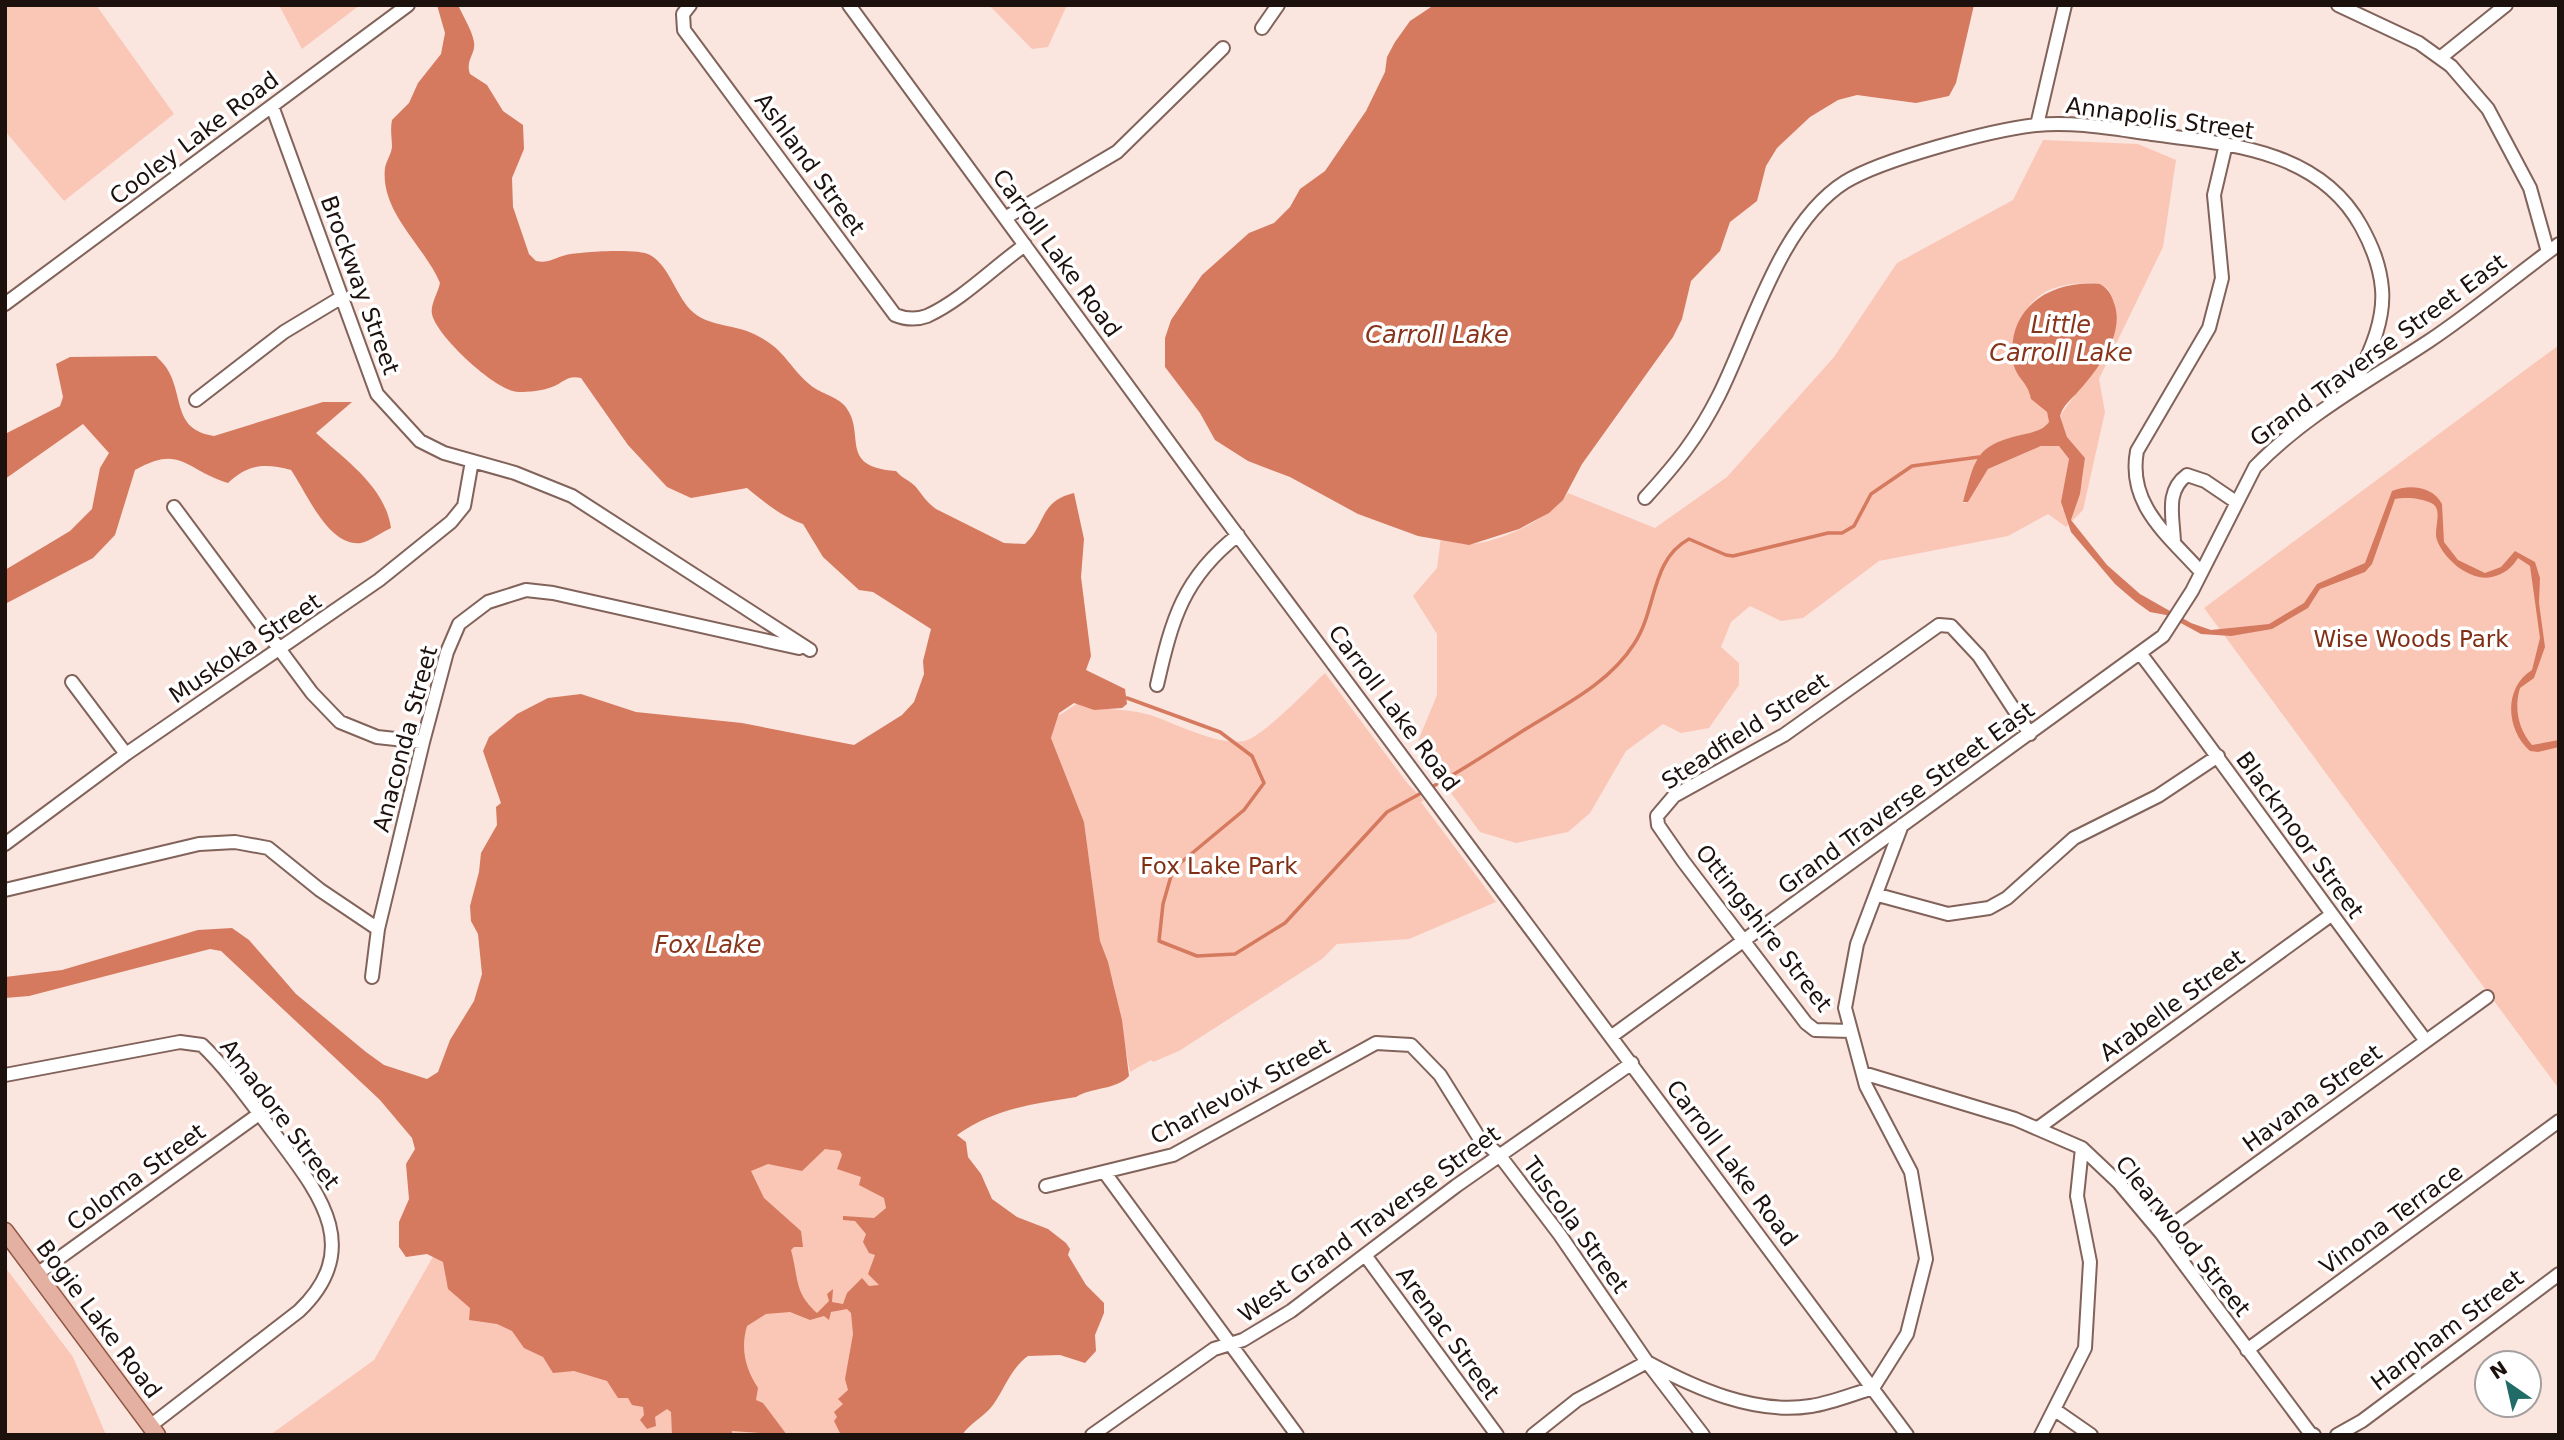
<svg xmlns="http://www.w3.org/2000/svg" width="2564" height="1440" font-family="'DejaVu Sans',sans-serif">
	<rect width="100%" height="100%" fill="#fbe5df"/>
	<path fill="#fac7b7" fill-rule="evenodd" d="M5 5H96L174 114 64 201 5 131Z
		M279 5H360L302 49Z
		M989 5H1067L1048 47 1032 49Z
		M2043 140 2138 144 2176 160 2163 247 2099 379 2105 412 2083 510 2066 527 2048 514 2008 536 1879 561 1803 618 1781 621 1750 606 1731 622 1721 647 1739 663V685L1709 728 1681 733 1663 724 1626 751 1590 813 1568 832 1516 843 1480 832 1416 746 1437 695V634L1413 596 1437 568 1441 537C1449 541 1458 544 1468 544 1498 544 1551 518 1568 493L1655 528 1727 477 1834 357 1897 263 2013 200ZM2100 284 2108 289 2114 303 2111 344 2060 416 2067 437 2085 458 2082 482 2062 510 2069 459 2059 446H2041L1988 469 1968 502 1963 503C1972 462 1984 443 2025 434 2034 432 2043 430 2049 422L2047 412C2036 400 2036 403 2030 387 2026 379 2016 376 2014 366 2007 342 2021 308 2042 294 2056 284 2083 282 2100 284Z
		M2559 345V1089L2204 608Z
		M1325 673 1408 784 1424 800 1421 802 1496 902 1409 939 1337 944 1322 959 1179 1051 1153 1062 1151 1060 1130 1072 1114 985 1100 941 1084 822 1051 738 1058 716 1078 703C1103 712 1130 707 1156 717 1178 725 1220 746 1244 741 1263 737 1308 689 1325 673Z
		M807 1115 912 1177 896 1435H270L374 1360 454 1220Z
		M5 1267 73 1357 106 1435H5Z"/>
	<path fill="#d57a5f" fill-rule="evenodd" d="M437 5H458C463 16 472 30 474 42 476 54 465 60 470 74L487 85 503 111 523 125 524 149 512 178 513 207 529 254 536 261C548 264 554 258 566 255 580 252 638 248 650 255 670 266 676 298 694 313 709 326 736 325 754 334 784 348 787 364 808 383 818 393 834 395 844 405 868 432 836 467 896 471 903 479 909 480 915 486 922 494 926 502 936 509L1004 543 1025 544C1046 525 1039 501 1074 493L1084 539 1081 577 1091 656 1086 670 1125 689 1127 704 1122 708 1094 710 1074 703 1059 713 1051 738 1084 822 1100 941 1108 962 1122 1020 1129 1076C1116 1090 1092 1087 1076 1097 1034 1104 995 1108 957 1135L966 1142 968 1157 981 1174 992 1199 1017 1217 1048 1229 1066 1243 1070 1249 1068 1255 1086 1285 1104 1303V1313L1095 1335 1096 1351 1085 1363 1060 1355 1028 1356C1011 1368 1005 1388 993 1405 983 1418 971 1422 962 1435H841L834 1421 837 1417 834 1412 843 1404 838 1399 848 1390 845 1379 853 1334 851 1313 847 1309 831 1312 829 1320 824 1316 810 1320 790 1312 766 1314 747 1326C740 1350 746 1369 758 1388L756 1400 763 1403 787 1435 732 1431V1435H672L671 1412 667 1409 655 1417 656 1426 647 1429 640 1420 644 1415 643 1407 632 1405 628 1398H618L607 1381 574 1371 553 1373 543 1357 524 1348 512 1331 497 1324 469 1320 470 1308 448 1289 443 1262 427 1254 406 1257 399 1247V1222L409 1199 406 1164 415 1149 412 1138 380 1100 221 951 210 949 29 996 5 998V977L62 970 198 930 232 928 249 940 296 994 366 1052 384 1065 427 1079 438 1072 450 1040 474 1001 482 974 478 934 471 921 470 906 479 872 481 853 497 825 496 807 501 803 483 751 489 737 517 714 548 698 581 694 636 712 742 723 854 745 902 715 914 702 924 674 923 661 931 629 873 592 859 590 823 557 803 524C779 515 767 504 747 488L691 498 667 487 628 445 581 378C566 375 564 383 552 387 542 391 529 392 519 392 498 393 436 336 432 314 430 305 438 293 440 283 424 245 380 212 385 168 386 161 391 155 392 147 392 138 390 130 392 120L409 103 418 83 441 54 445 33ZM825 1149 840 1151 842 1155 837 1169 861 1177 859 1185 884 1198 886 1208 874 1218 843 1216V1220L855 1221 866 1234 863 1242 869 1253 875 1255 868 1274 879 1285 869 1286 862 1278 847 1293 843 1304 832 1302 833 1289 827 1294 829 1301 817 1313C794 1292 799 1280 791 1250L794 1247H803L801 1231 764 1198 751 1171 768 1164 802 1171Z
		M1434 5H1974L1956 83 1949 96 1916 103 1857 95 1838 100 1810 117 1777 148 1766 166 1757 201 1730 222 1720 251 1691 281 1682 319 1673 337 1582 464 1563 500 1549 513 1519 529 1469 545 1418 536 1358 514 1290 477 1248 461 1215 440 1200 413 1165 367V338L1171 320 1202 275 1249 233 1274 223 1290 207 1300 189 1325 171 1366 111 1385 72 1387 57 1395 42 1410 21Z
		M2100 284C2109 289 2112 296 2115 306 2124 337 2096 372 2076 394 2069 401 2063 406 2060 416L2067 437 2085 458 2080 494 2071 520 2107 565 2140 594 2191 623 2211 630 2269 624 2304 603 2317 584 2365 563 2392 491C2409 484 2433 486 2442 504L2444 542 2458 560 2485 573 2501 567 2515 551 2535 562 2540 578 2539 603 2545 647 2534 678 2520 688C2514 708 2518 729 2532 745L2559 740V747L2538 752 2530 751C2505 729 2504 687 2532 670L2540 638 2530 566 2518 558C2512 568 2504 574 2492 577 2471 582 2444 560 2437 540 2433 530 2443 511 2433 504 2422 498 2406 497 2395 499L2372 564 2365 572 2320 589 2308 608 2272 629 2231 636 2201 634 2166 615 2150 612 2136 602 2115 584 2071 532 2061 502 2069 459 2059 446H2041L1988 469 1968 502H1963C1976 456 1976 445 2025 434 2034 432 2043 430 2049 422L2047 412 2031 399C2028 381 2015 378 2013 361 2006 307 2051 280 2100 284Z
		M156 356C161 361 167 367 170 374 183 401 175 430 214 436L323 402H352L316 433C345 460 385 486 391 528 382 532 370 541 361 543 328 547 307 493 291 470 265 463 248 464 228 483 184 469 181 444 135 470L115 535 93 558 5 604V570L70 531 92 509 100 468 109 453 83 424 5 479V434L60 406 63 397 56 364 70 357Z"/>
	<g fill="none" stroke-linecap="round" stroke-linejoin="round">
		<path stroke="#d57a5f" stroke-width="3.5" d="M1127 698 1220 732 1252 756 1264 783 1244 810 1173 869 1163 904 1159 941 1197 956 1235 954 1285 923 1387 812 1423 792
			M1430 788C1461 771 1491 751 1521 732 1560 707 1608 685 1634 644 1657 610 1650 560 1689 539L1726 555 1733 556 1828 533H1842L1854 526 1871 494 1912 466 1979 457"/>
		<defs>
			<path id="minor" d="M690 5 683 14 684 30 895 315C905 319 916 320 927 316 962 300 994 267 1025 245
				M849 5 1212 501 1907 1435
				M2338 5 2419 43 2451 66 2488 109 2530 188 2548 252
				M1262 28 1278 5
				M2440 58 2506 5
				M272 106 377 394 420 441 444 453 515 473 572 496 810 650
				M2037 125 2065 5
				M1005 218 1117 152 1223 48
				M5 304 408 5
				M196 400 284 332 342 297
				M1645 498C1677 463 1698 437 1719 395 1752 329 1780 223 1845 182 1883 159 1991 130 2036 125 2075 121 2115 129 2152 134 2230 144 2319 150 2361 226 2372 246 2380 265 2382 289 2385 324 2367 357 2353 389
				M174 507 312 693 340 722 377 737 423 742
				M2174 542C2173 516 2165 491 2187 475L2205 481 2236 502
				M2201 572C2168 535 2127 505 2137 451L2209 328 2222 278 2214 195 2226 144
				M2140 653C2237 781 2329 913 2426 1041
				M72 682 126 754
				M1157 685C1172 619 1183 578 1238 535
				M5 844 126 754 379 580 451 522 464 506 472 461
				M5 890 199 844 235 842 268 848 320 890 378 929
				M1878 895 1948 914 1989 908 2007 898 2074 838 2158 796 2218 756
				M372 977 378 929 423 742 447 652 459 624 488 602 526 590 553 593 799 648
				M1851 1031 1815 1030 1806 1023 1683 861 1658 825 1657 816 1674 796 1784 735 1939 625 1951 626 1979 656 2030 734
				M1612 1036 2163 636 2192 591 2255 467C2304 416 2370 380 2429 341 2474 311 2515 276 2559 244
				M1863 1073 2015 1119 2082 1148 2119 1183 2161 1233 2310 1433 2314 1435
				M5 1075 180 1042 202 1045C229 1071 251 1103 274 1133 317 1191 366 1247 299 1311L150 1426
				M2038 1128 2331 915
				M1105 1173 1297 1435
				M1046 1186 1173 1155 1376 1043 1411 1045 1440 1075 1478 1136 1500 1156 1560 1235 1647 1362 1703 1435
				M2161 1233 2487 997
				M1365 1255 1497 1435
				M37 1274 259 1114
				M2247 1350 2559 1121
				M2055 1410 2091 1435
				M1092 1435 1214 1349 1243 1340 1291 1311 1456 1186 1632 1063
				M1533 1435 1577 1400 1647 1362C1695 1388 1755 1415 1811 1406 1831 1403 1853 1394 1873 1388L1907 1334 1926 1259 1911 1172 1866 1086 1845 1008 1857 944 1902 825
				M2041 1435 2085 1348 2090 1262 2077 1196 2082 1148
				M2337 1435 2362 1421 2559 1274"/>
			<path id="major" d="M5 1231 157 1435"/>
		</defs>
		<use href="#minor" stroke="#81635a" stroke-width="16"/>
		<use href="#major" stroke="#915745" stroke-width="19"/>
		<use href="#minor" stroke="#fff" stroke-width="12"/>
		<use href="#major" stroke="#e3b0a1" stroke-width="16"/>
	</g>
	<g text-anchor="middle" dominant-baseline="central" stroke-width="7" stroke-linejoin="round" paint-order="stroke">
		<g font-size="23" fill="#1d110e" stroke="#fff">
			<text transform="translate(2160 118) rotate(8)">Annapolis Street</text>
			<text transform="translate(194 138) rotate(-37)">Cooley Lake Road</text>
			<text transform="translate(810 164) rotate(54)">Ashland Street</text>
			<text transform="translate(1057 253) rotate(54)">Carroll Lake Road</text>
			<text transform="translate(360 285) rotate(70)">Brockway Street</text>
			<text transform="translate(2378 350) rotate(-36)">Grand Traverse Street East</text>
			<text transform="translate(245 648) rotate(-34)">Muskoka Street</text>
			<text transform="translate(1394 708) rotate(53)">Carroll Lake Road</text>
			<text transform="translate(1745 731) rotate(-33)">Steadfield Street</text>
			<text transform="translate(405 739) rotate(-75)">Anaconda Street</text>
			<text transform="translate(1906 798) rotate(-36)">Grand Traverse Street East</text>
			<text transform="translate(2300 835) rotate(54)">Blackmoor Street</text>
			<text transform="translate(1764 928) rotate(52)">Ottingshire Street</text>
			<text transform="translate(2172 1005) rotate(-36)">Arabelle Street</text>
			<text transform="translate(1240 1091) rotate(-28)">Charlevoix Street</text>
			<text transform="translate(2312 1098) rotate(-36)">Havana Street</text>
			<text transform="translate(280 1114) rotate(53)">Amadore Street</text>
			<text transform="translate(1732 1163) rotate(53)">Carroll Lake Road</text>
			<text transform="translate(136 1177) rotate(-36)">Coloma Street</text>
			<text transform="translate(2391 1219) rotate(-36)">Vinona Terrace</text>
			<text transform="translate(1369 1224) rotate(-36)">West Grand Traverse Street</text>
			<text transform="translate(1576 1225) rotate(54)">Tuscola Street</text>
			<text transform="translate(2183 1236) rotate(51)">Clearwood Street</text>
			<text transform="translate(99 1319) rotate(53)">Bogie Lake Road</text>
			<text transform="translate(2447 1330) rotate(-37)">Harpham Street</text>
			<text transform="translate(1448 1333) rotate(54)">Arenac Street</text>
		</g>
		<g font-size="23" fill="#802e14" stroke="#fff">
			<text x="2411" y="639">Wise Woods Park</text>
			<text x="1219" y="866">Fox Lake Park</text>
		</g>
		<g font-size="24" font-style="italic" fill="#88341b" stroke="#fff">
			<text x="2061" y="325">Little<tspan x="2061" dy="28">Carroll Lake</tspan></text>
			<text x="1437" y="335">Carroll Lake</text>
			<text x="708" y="945">Fox Lake</text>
		</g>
	</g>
	<rect width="2564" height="1440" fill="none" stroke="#1d110e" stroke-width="14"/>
	<g transform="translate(2508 1384) rotate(326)"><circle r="33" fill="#ffffff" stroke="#a5a09f" stroke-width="2"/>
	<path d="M0-5L12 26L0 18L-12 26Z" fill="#216c67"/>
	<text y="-10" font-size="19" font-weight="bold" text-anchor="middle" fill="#1d110e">N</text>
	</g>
</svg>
